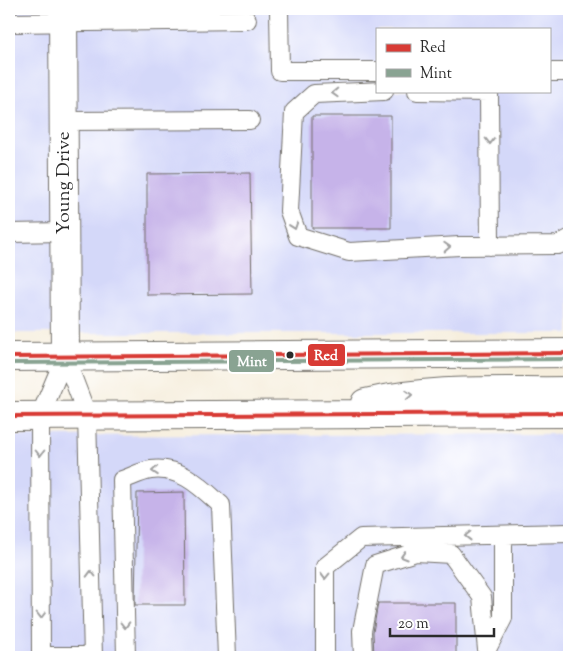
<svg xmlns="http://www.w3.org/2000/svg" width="578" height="666" font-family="'Sorts Mill Goudy',serif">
	<rect width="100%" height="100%" fill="#fff"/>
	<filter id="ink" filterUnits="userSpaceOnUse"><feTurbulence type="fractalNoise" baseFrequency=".02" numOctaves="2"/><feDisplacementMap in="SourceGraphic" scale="10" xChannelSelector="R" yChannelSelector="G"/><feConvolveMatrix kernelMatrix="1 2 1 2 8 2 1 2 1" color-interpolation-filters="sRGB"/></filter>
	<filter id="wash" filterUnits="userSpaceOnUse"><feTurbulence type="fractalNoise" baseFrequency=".0096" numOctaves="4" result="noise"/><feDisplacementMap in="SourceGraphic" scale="20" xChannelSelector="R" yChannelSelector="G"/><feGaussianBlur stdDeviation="1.12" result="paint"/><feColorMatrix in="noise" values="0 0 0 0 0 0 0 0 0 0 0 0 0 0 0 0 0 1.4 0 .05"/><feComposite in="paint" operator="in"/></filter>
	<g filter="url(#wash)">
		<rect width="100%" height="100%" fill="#f6eedd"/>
		<path fill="#d4d8f9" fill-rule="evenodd" d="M9 9H569V333H9ZM377 29H549V91H377Z
			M569 434V657H9V436Z"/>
		<g id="blocks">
			<path fill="#c6b3e9" d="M312 116H391V228H312Z
				M250 173 252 294 147 295V174Z
				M184 492 185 605H135L137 493Z
				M378 603H456V657H374L373 632Z"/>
		</g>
	</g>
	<g filter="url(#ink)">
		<use href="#blocks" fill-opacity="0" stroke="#726f69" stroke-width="1"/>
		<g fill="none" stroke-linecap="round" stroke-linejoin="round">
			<defs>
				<path id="lane" d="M279 9 280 71H377
					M9 23 247 20
					M549 72H569
					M384 91 314 94 294 112 289 211 298 236 349 252 460 246 558 245 569 239
					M417 91 489 92
					M489 91 490 246
					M64 121 250 120
					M9 233 64 232
					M65 357 87 415 93 657
					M487 649 503 618V535
					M41 656H93
					M41 657 40 416 65 357
					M127 657 126 656 122 480C131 477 142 471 151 470 181 466 201 487 221 505L227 657
					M325 657V567L361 538 569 533
					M363 657 362 631 375 565 416 552 451 554 482 597 487 650"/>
				<path id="street" d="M63 9 65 357"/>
				<path id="secondary" d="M9 357 569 353
					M365 403C432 387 501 392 569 391
					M9 416 569 413"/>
			</defs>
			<use href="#lane" stroke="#726f69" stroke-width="20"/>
			<use href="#street" stroke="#726f69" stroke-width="30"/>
			<use href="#secondary" stroke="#726f69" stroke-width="30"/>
			<use href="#lane" stroke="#fff" stroke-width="18"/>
			<use href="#street" stroke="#fff" stroke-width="28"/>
			<use href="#secondary" stroke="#fff" stroke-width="28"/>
			<defs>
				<path id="bus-1" d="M9 357 569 353
					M9 416 569 413"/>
				<path id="bus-2" d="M9 363 569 359"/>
			</defs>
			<use href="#bus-1" stroke="#fff" stroke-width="8"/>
			<use href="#bus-2" stroke="#fff" stroke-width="8"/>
			<use href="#bus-1" stroke="#d83b35" stroke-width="4"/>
			<use href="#bus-2" stroke="#89a392" stroke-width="4"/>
		</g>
		<defs><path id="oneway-chevron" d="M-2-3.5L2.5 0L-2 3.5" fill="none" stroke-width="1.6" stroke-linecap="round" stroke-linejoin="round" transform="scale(1.25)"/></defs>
		<g stroke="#a0a0a0">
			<use href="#oneway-chevron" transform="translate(335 93) rotate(178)"/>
			<use href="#oneway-chevron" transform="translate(490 141) rotate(90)"/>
			<use href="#oneway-chevron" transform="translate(294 226) rotate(71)"/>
			<use href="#oneway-chevron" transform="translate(447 247) rotate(-3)"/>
			<use href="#oneway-chevron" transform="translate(409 395) rotate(-4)"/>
			<use href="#oneway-chevron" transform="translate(40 453) rotate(90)"/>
			<use href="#oneway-chevron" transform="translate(155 471) rotate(176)"/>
			<use href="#oneway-chevron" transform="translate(468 536) rotate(179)"/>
			<use href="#oneway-chevron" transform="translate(404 556) rotate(163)"/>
			<use href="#oneway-chevron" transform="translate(91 574) rotate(-91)"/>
			<use href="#oneway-chevron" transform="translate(325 576) rotate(91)"/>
			<use href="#oneway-chevron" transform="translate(41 615) rotate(90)"/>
			<use href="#oneway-chevron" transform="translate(125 625) rotate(89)"/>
		</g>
	</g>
	<circle fill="#2b2b2b" stroke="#fff" stroke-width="2" cx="290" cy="355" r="4.5"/>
	<g text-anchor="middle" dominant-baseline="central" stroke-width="5" stroke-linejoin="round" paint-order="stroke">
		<g font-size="19" fill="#2b2b2b" stroke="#fff">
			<text transform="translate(64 183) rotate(-90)">Young Drive</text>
		</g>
	</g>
	<g stroke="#fff" stroke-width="2">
		<rect x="307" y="343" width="39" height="24" rx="5" fill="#d83b35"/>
		<rect x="228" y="349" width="47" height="24" rx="5" fill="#89a392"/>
	</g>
	<g font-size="14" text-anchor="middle" font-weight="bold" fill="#fff">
		<text x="326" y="360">Red</text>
		<text x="252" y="366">Mint</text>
	</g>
	<rect width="578" height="666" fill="none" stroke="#fff" stroke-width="30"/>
	<rect x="376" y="28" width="175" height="65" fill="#ffffff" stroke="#aaaaaa"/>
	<rect x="386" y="44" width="25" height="8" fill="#d83b35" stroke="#aaaaaa"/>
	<text x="420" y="52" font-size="15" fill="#2b2b2b">Red</text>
	<rect x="386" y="69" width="25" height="8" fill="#89a392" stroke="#aaaaaa"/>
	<text x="420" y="78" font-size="15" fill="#2b2b2b">Mint</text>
	<path d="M390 628v8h104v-8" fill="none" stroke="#2b2b2b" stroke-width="2.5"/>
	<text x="398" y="628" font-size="15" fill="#2b2b2b" stroke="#ffffff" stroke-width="4" paint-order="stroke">20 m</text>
</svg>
